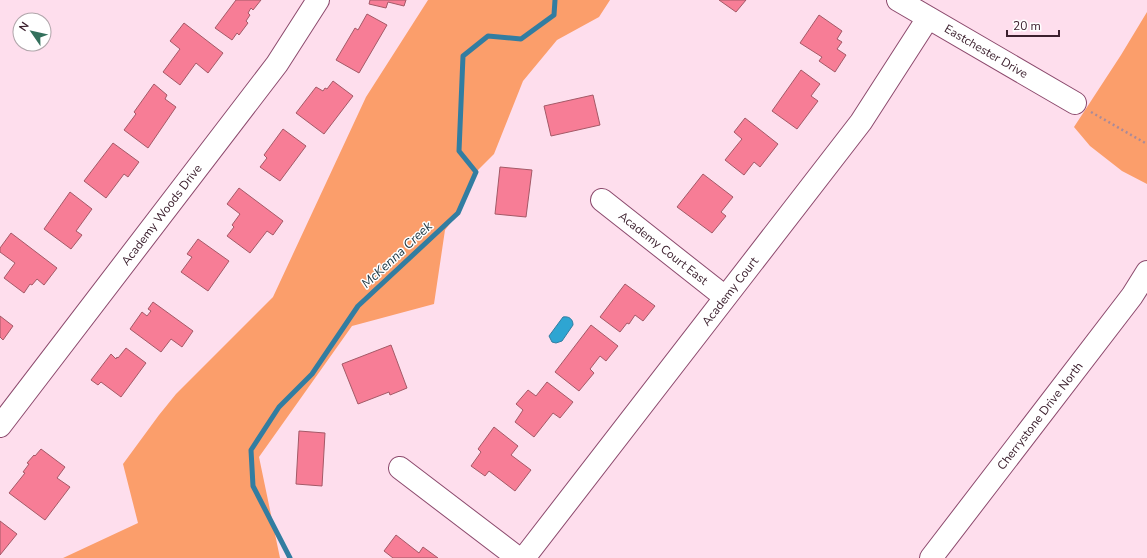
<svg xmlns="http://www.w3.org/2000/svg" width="1147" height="558" font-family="'Nunito Sans',sans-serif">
	<rect width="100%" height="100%" fill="#fedeed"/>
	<path fill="#fb9e6b" d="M428 0H610L599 17 557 40 523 81 494 154 476 172 458 213 445 230 434 304 352 326 259 457 280 558H63L138 523 123 464 159 415 176 394 273 297 366 97Z
		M1147 12V184L1122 171 1090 146 1074 127 1121 55Z"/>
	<path fill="#2ea5d2" stroke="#327da1" d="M563 317C569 316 573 319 573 325L562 341 556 343 552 342 549 336Z"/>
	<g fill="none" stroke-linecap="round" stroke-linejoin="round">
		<path stroke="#327da1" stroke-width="5" d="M290 558 253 486 251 450 279 407 312 374 358 306 458 213 476 172 459 151 463 56 488 36 521 39 554 15 555 0"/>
	</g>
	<path fill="#f77d96" stroke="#a45967" d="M236 0H261L253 10 251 8 248 13 250 15 246 21 248 23 239 35 237 33 232 40 215 28Z
		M370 0H406L404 6 388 2 386 8 369 4Z
		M719 0H746L736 12Z
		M367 14 387 25 359 73 336 60 355 28 358 30Z
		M819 15 842 31 837 39 842 42 837 49 846 55 835 72 819 61 822 57 800 43Z
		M184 23 223 53 208 73 196 63 180 85 163 72 180 49 170 41Z
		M801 70 820 84 811 96 818 101 797 129 772 111Z
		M333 81 353 96 324 134 296 113 316 87 323 91 325 88 327 89Z
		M154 84 167 95 165 99 176 107 148 148 124 130 136 114 134 112Z
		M593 95 600 125 551 136 544 106Z
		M745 118 778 144 760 167 754 162 744 175 725 160 742 139 734 132Z
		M283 129 306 146 280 181 260 167 267 158 264 155Z
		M113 143 139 162 128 177 124 174 106 198 84 181Z
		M500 167 532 170 526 217 495 214Z
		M703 174 733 197 721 212 726 216 712 233 677 207Z
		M239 188 283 221 273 235 267 231 250 253 227 236 234 227 232 225 240 214 227 204Z
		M70 192 92 209 76 231 82 235 71 249 44 229Z
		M11 233 57 268 44 285 37 279 32 285 30 284 24 293 4 278 15 263 0 252V248Z
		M198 239 229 261 208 291 181 272 192 257 187 254Z
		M625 284 655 306 643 321 635 315 629 324 627 323 620 332 600 317Z
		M153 302 193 331 182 347 171 339 161 352 130 329 142 312 147 316 151 311 148 309Z
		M0 316 13 326 3 340 0 337Z
		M591 325 618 346 606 361 600 356 590 369 594 373 579 391 555 372Z
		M391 345 407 388 390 395 389 392 358 404 342 364Z
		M126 348 146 363 121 397 101 382 98 385 91 380 111 354 116 359 117 357 118 358Z
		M547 382 573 402 560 418 553 413 534 437 515 422 523 410 516 404 528 390 536 396Z
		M494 427 518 446 511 455 531 470 515 491 489 471 485 476 471 466 481 452 478 449Z
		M299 431 325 433 322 486 296 484Z
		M41 449 65 467 57 478 70 487 45 520 9 493 25 473 23 472 29 464 27 463 34 455 35 456Z
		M0 521 17 534 0 555Z
		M396 535 419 553 423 547 438 558H393L384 551Z"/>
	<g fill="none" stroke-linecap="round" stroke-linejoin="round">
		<defs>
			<g id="minor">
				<path id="s1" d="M898 0 1075 103"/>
				<path id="s2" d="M602 200 725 297"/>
				<path id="s3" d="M0 426 277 64 318 0"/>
				<path d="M400 468 518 558"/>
				<path id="s4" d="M524 558 861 122 928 18"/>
				<path id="s5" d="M931 558 1132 296 1147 272"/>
			</g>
		</defs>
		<use href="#minor" stroke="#8c4a6d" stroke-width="24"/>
		<path stroke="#a98a99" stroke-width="2.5" stroke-dasharray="2 3" stroke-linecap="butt" d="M1091 112 1147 144"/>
		<use href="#minor" stroke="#fff" stroke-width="22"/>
	</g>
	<g text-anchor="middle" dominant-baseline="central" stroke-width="3" stroke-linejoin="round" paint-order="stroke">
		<g font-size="12" fill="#3c202e" stroke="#fff">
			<text stroke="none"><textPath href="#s1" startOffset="102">Eastchester Drive</textPath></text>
			<text stroke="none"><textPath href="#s3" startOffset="266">Academy Woods Drive</textPath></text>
			<text stroke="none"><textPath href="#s2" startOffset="78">Academy Court East</textPath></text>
			<text stroke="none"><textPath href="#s4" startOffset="337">Academy Court</textPath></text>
			<text stroke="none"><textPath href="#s5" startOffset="179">Cherrystone Drive North</textPath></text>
		</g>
		<g font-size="13" font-style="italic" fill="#1c343f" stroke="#fff">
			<text transform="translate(397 255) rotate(-43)">McKenna Creek</text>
		</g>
	</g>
	<g transform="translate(32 32) rotate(304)"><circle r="19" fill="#ffffff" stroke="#b1a6ab"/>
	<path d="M0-3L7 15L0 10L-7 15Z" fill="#33705c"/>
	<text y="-6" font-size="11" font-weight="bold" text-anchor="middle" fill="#3c202e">N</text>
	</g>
	<path d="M1007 30v6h52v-6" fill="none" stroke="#3c202e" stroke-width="2"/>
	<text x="1013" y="30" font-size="12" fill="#3c202e" stroke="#ffffff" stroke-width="3" paint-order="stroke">20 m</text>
</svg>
